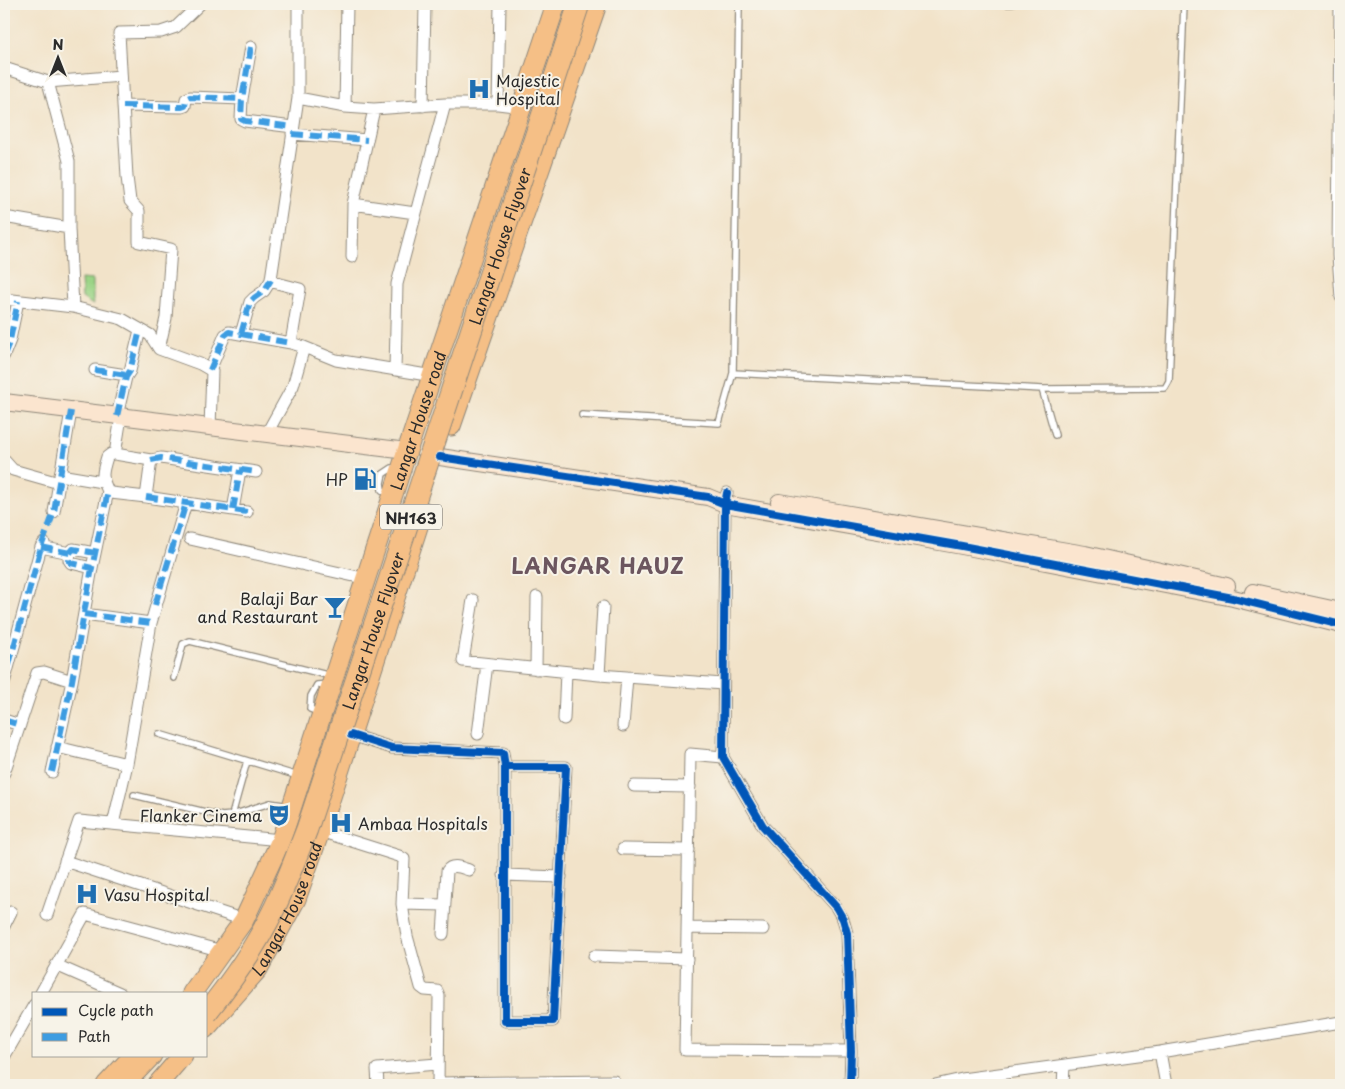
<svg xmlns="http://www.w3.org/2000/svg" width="1345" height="1089" font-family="'Playpen Sans',sans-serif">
	<rect width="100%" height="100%" fill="#f7f3e8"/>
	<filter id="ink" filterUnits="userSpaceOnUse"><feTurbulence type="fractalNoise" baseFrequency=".02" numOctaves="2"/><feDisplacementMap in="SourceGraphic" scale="10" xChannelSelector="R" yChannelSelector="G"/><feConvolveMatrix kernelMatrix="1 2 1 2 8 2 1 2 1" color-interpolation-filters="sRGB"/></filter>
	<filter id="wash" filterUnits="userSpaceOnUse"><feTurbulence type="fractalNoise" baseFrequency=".0096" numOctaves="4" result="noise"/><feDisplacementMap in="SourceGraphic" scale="20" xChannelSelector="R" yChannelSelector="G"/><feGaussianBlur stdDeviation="1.12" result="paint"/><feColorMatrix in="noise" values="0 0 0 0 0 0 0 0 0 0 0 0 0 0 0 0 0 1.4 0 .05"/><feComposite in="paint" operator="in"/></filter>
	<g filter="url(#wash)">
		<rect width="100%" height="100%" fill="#f2e3c9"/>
		<path fill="#9bd486" stroke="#638058" d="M81 279 93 280V305L82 298Z"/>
	</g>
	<g filter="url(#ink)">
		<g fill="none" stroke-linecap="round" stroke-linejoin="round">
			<defs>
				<path id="lane" d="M1004 4H1012
					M733 373 1042 389 1165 388 1169 381 1184 4
					M1042 389 1055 435
					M582 415 719 423 733 373 739 4
					M389 494 382 490 381 483 383 474 392 468 398 469
					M174 678 183 644 190 641 331 676
					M318 712 310 709 311 696 317 685 328 684
					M159 734 298 776
					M134 795 222 816 232 815 270 803 290 806
					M232 815 247 761"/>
				<path id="street" d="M298 4V98L271 279 273 282 300 289 291 343 304 347
					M1340 4 1338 255 1341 297
					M251 47 242 99 241 119 245 121 293 127
					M4 68 48 82 69 161V228L73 307
					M48 82 121 76
					M298 98 345 107 374 109 445 104H498L522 107
					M498 104 500 4
					M123 106 182 107 185 106 186 99 190 97 242 99
					M423 106 425 4
					M345 107 347 4
					M292 134 367 140
					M353 204 415 213
					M4 217 69 228
					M352 257 353 204 374 109
					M4 299 73 307 122 319 150 335 159 349 200 364 212 371 210 427
					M241 334 250 302 254 298 264 291 271 280
					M159 349 166 318 171 249 139 242V211L130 201 127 177 119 33 161 32 176 27 200 4
					M4 355 10 340 18 301
					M95 370 126 375
					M210 370 225 335 229 332 291 343
					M395 370 397 284 445 104
					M117 416 126 377 130 371 140 330
					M267 433 293 386 304 347 336 360 433 376
					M115 454 151 460 161 458 256 472
					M4 460 13 470 59 483
					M60 475 102 482
					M108 491 111 493 146 497 151 460
					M727 493 725 504 723 757 763 826 836 907 843 919 847 933 851 1051 850 1085
					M146 497 247 512
					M233 510 240 470
					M54 512 71 411
					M190 539 367 579
					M41 547 70 553 69 560 71 563 92 568
					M70 553 73 549 95 553
					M473 600 463 661 599 675 723 684
					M84 614 151 623
					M536 669 537 597
					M599 675 603 607
					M4 683 41 547 44 543
					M564 719 566 672
					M4 720 20 725
					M623 726 627 677
					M478 734 487 664
					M351 735 392 748 503 753 505 767H566L553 1021H505V767
					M57 747 127 764
					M723 757 690 754 685 1050 851 1051
					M52 772 72 681 92 568 108 491C101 477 102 473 107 457L111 454H115L121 417
					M4 773 37 673 44 672 72 681
					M634 786 690 787
					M113 824 127 764 151 623 186 503
					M320 831 399 856 404 859 402 904 407 936 421 987 425 990 437 991 439 996 438 1085
					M623 849 689 850
					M65 861 244 920
					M504 875 561 877
					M402 904 444 905
					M47 915 79 821 281 840
					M4 926 11 912
					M687 928 763 929
					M443 934 447 871C452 863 462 868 469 870
					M594 956 687 959
					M56 965 120 993
					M41 993 85 914 222 951
					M1160 1052 1166 1085
					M4 1057 34 1005
					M437 1083 614 1081
					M378 1085 377 1069 437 1064
					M935 1085 962 1079 1160 1052 1341 1022
					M1063 1085 1064 1066"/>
				<path id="secondary" d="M4 402 407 451
					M440 457 708 497 725 504 962 546 1233 598 1341 625
					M779 502 1085 554 1227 586
					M1253 592 1341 611"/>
				<g id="primary">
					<path d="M451 426 597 4"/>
					<path id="s1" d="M192 993 244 920 281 840 407 451 556 4"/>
					<path id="s2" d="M206 1028 258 969 296 899 320 831 423 511"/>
					<path d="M106 1085 134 1055"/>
					<path d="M157 1085 183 1055"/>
				</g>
				<path id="highway" d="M122 1085 151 1055"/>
			</defs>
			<use href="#lane" stroke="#8e877a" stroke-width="8"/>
			<use href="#street" stroke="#8e877a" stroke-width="13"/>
			<use href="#secondary" stroke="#8e877a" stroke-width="18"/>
			<use href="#primary" stroke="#8e877a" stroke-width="21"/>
			<use href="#highway" stroke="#8e877a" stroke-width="23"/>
			<use href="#lane" stroke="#fff" stroke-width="5.5"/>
			<use href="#street" stroke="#fff" stroke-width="11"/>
			<use href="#secondary" stroke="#fbe5cf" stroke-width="16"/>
			<use href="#primary" stroke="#f5bf86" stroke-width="19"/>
			<use href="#highway" stroke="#f5bf86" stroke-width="21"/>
			<defs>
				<g id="highway-bridge">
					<path id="s3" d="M206 1013C233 980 257 945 275 907 287 881 297 855 307 829L579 4"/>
				</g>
			</defs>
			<use href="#highway-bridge" stroke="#8e877a" stroke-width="23" stroke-linecap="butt"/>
			<use href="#highway-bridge" stroke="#f5bf86" stroke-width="21"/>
			<path stroke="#3d9ce1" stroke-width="6" stroke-dasharray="12 6" stroke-linecap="butt" d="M251 47 242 99 241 119 245 121 293 127
				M123 106 182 107 185 106 186 99 190 97 242 99
				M292 134 367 140
				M241 334 250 302 254 298 264 291 271 280
				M4 355 10 340 18 301
				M95 370 126 375
				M210 370 225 335 229 332 291 343
				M117 416 126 377 130 371 140 330
				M151 460 161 458 256 472
				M146 497 247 512
				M233 510 240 470
				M41 547 70 553 69 560 71 563 92 568
				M70 553 73 549 95 553
				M155 605 186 503
				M84 614 151 623
				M4 683 41 547 54 512 71 411
				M4 720 20 725
				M52 772 72 681 92 568 108 491"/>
			<defs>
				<path id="cycleway" d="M440 457 708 497 725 504 962 546 1233 598 1341 625
					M727 493 725 504 723 757 763 826 836 907 843 919 847 933 851 1051 850 1085
					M351 735 392 748 503 753 505 767H566L553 1021H505V767"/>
			</defs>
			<use href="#cycleway" stroke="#f7f3e8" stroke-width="11"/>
			<use href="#cycleway" stroke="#0057b8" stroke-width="8"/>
		</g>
	</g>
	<defs>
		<symbol id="hospital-bare" viewBox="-9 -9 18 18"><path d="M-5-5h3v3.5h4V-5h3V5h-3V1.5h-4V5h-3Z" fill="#1f6fb2" stroke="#f7f3e8" stroke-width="2.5" paint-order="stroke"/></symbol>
		<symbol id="fuel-bare" viewBox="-9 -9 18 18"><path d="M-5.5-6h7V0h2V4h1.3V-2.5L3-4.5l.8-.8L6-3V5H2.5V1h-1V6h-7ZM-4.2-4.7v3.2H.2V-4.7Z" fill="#1f6fb2" stroke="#f7f3e8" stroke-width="2.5" paint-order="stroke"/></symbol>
		<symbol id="bar-bare" viewBox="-9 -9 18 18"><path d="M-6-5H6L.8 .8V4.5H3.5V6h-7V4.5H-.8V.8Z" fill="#1f6fb2" stroke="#f7f3e8" stroke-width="2.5" paint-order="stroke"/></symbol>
		<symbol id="theatre-bare" viewBox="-9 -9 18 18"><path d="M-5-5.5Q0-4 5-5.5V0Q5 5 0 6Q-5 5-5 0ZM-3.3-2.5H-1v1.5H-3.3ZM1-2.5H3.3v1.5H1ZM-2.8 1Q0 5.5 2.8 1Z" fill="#1f6fb2" stroke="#f7f3e8" stroke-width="2.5" paint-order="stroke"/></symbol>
	</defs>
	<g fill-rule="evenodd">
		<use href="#hospital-bare" x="463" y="73" width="32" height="32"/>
		<use href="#fuel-bare" x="349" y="463" width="32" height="32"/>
		<use href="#bar-bare" x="319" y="591" width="32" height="32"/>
		<use href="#theatre-bare" x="263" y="799" width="32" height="32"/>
		<use href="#hospital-bare" x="325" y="807" width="32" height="32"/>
		<use href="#hospital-bare" x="71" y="878" width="32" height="32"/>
	</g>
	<g text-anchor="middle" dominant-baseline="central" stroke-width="4" stroke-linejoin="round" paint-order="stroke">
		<rect fill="#f7f3e8" stroke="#686764" stroke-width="1" x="380" y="504.5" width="62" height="25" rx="4"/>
		<g font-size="15" font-weight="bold" fill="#2b2b2b">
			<text x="411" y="517">NH163</text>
		</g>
		<g font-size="16" fill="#2b2b2b" stroke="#f7f3e8" text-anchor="start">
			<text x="496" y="80">Majestic<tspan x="496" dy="18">Hospital</tspan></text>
			<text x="348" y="479" text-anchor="end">HP</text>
			<text x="318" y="598" text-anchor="end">Balaji Bar<tspan x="318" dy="18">and Restaurant</tspan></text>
			<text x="262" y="815" text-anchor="end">Flanker Cinema</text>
			<text x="358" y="823">Ambaa Hospitals</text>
			<text x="104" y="894">Vasu Hospital</text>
		</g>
		<g font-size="16" fill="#2b2b2b" stroke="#f7f3e8">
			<text stroke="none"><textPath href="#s3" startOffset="825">Langar House Flyover</textPath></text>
			<text stroke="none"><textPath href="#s1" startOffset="619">Langar House road</textPath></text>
			<text stroke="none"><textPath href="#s3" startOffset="420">Langar House Flyover</textPath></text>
			<text stroke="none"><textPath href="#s2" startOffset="146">Langar House road</textPath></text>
		</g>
		<g font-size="21" font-weight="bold" letter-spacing="1" fill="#6c565f" stroke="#f7f3e8">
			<text x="598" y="565">LANGAR HAUZ</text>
		</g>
	</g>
	<rect width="1345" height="1089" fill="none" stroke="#f7f3e8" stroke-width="20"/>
	<rect x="32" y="992" width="175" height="65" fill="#f7f3e8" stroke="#a5a39c"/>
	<rect x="42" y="1008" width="25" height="8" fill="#0057b8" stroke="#a5a39c"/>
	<text x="78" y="1016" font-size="15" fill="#2b2b2b">Cycle path</text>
	<rect x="42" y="1033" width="25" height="8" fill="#3d9ce1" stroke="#a5a39c"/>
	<text x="78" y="1042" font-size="15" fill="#2b2b2b">Path</text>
	<g transform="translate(58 58)" stroke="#f7f3e8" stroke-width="4" paint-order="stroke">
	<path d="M0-4L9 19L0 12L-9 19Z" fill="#2b2b2b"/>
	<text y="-8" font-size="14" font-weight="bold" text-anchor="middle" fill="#2b2b2b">N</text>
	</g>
</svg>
